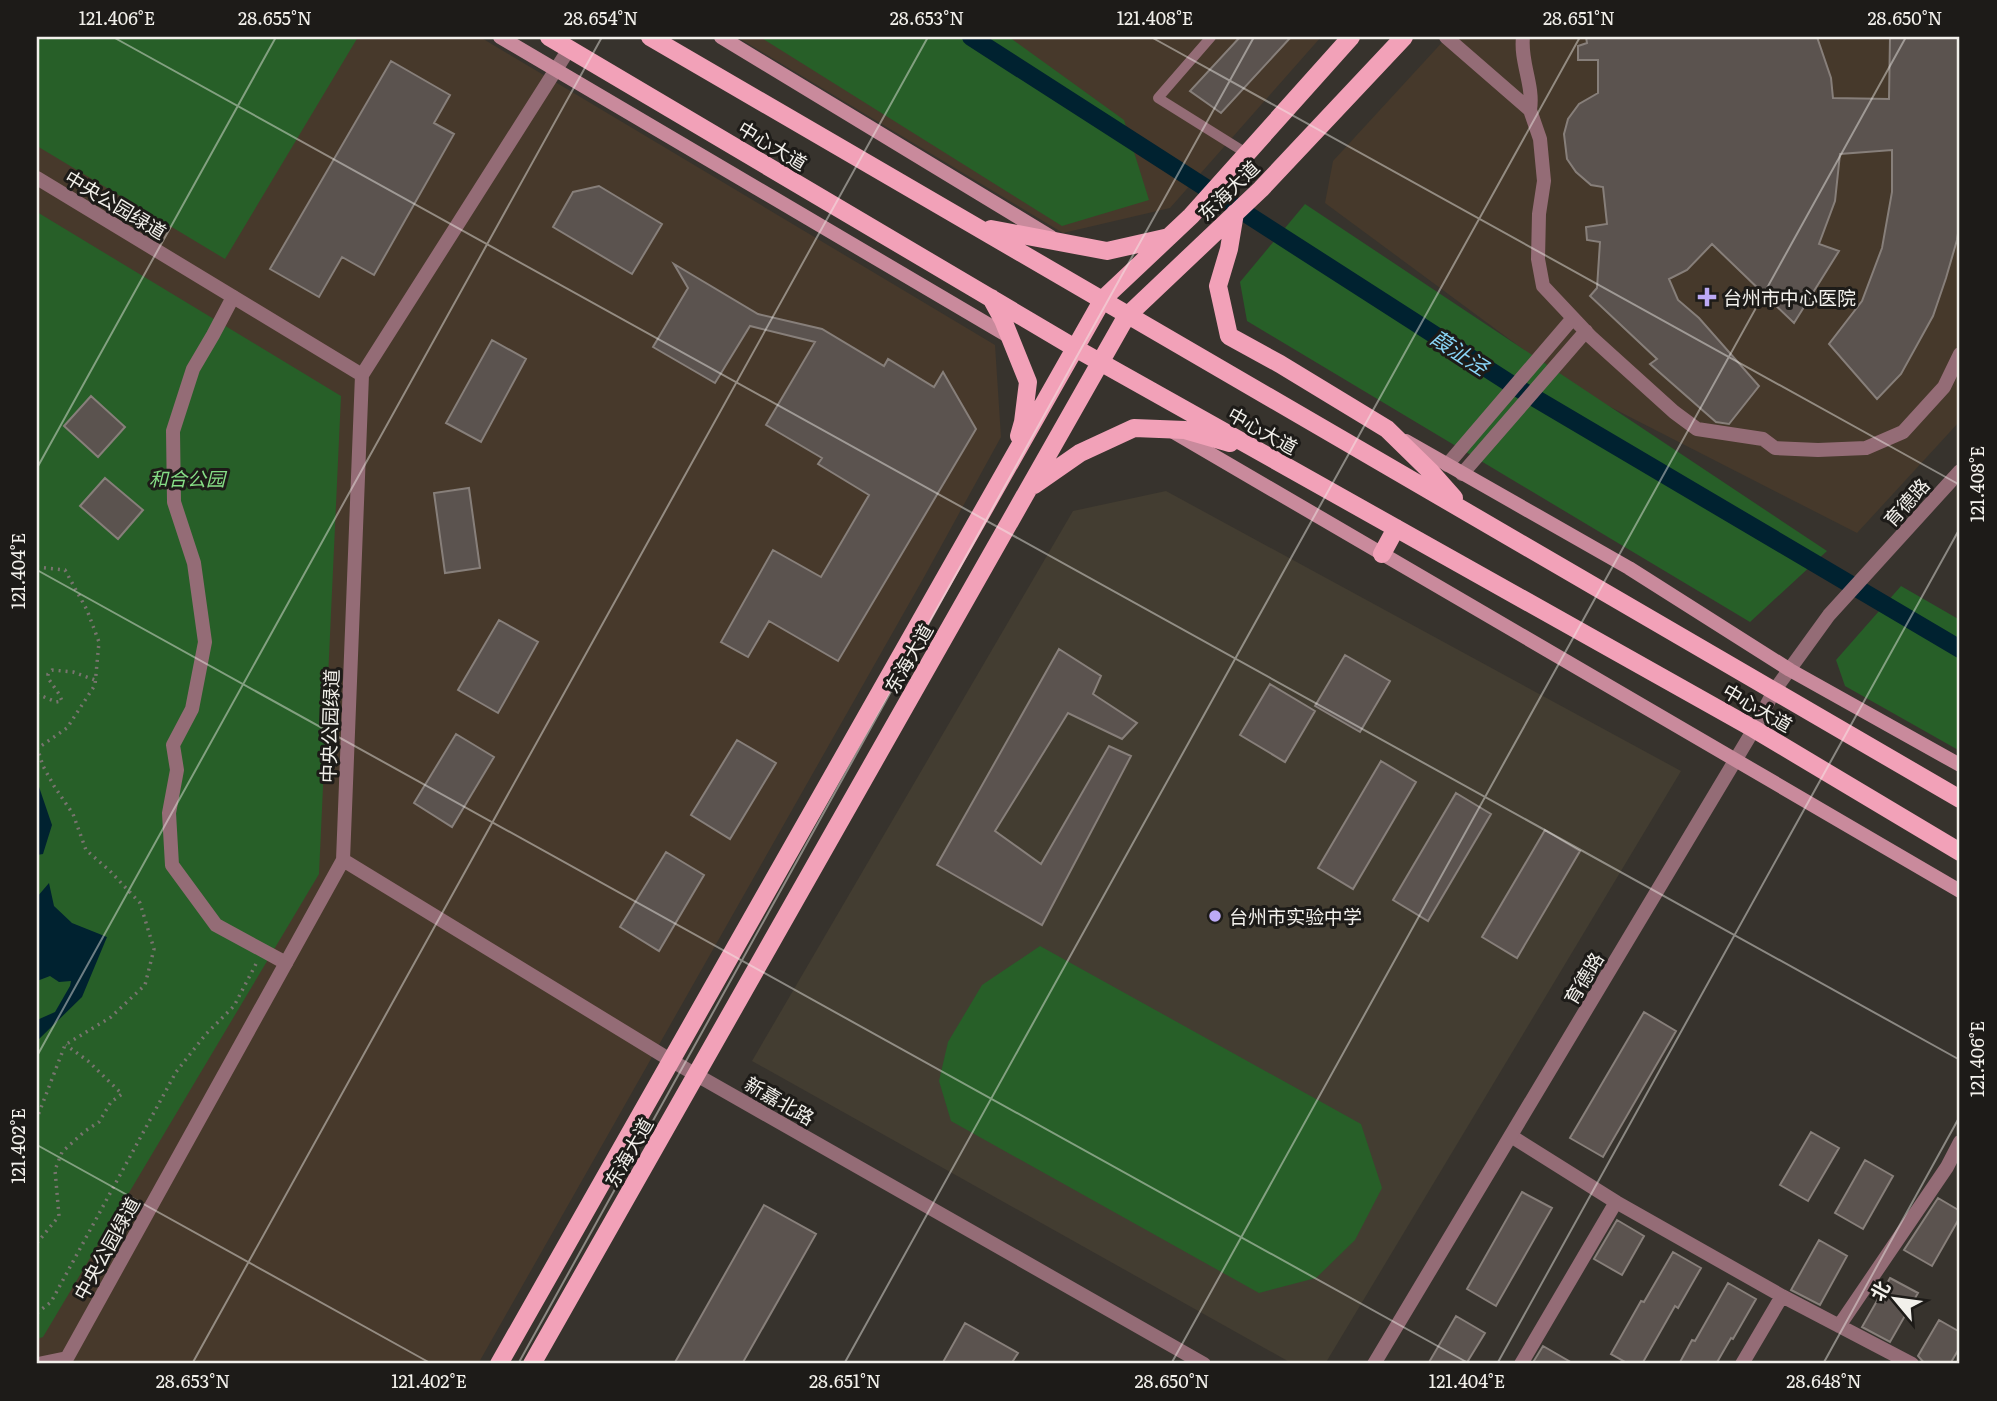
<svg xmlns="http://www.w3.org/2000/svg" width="1997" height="1401" font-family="Literata,'Noto Sans SC',serif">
	<rect width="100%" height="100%" fill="#37332d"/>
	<path fill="#47392b" d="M37 37H480L995 345 1001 437 923 579 478 1364H37Z
		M737 37H1321L1170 208 1063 233Z"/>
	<path fill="#433d31" d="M1166 491 1681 771 1325 1364H1293L752 1061 1073 511Z"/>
	<path fill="#46392b" d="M1447 37H1960V421L1857 533 1581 392 1325 203 1333 161Z"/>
	<path fill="#275f28" d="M37 37H358L225 259 37 146Z
		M760 37H1009L1124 120 1149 200 1062 226Z
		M1305 204 1827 551 1750 622 1247 321 1240 282Z
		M37 212 341 396 319 874 43 1337 37 1339Z
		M1901 586 1960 620V751L1845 686 1836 660Z
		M1040 946 1361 1124 1382 1188 1355 1240 1316 1278 1259 1293 951 1121 939 1081 948 1042 982 985Z"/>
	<path fill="#002230" d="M37 781 52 825 43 854 37 855Z
		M49 883 54 906 72 923 107 937 82 997 37 1041V1020L55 1012 70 986 71 981 59 982 50 976 37 981V897Z"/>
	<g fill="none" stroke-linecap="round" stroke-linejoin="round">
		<path stroke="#002230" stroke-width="18" d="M971 37 1511 384 1960 649"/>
	</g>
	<path fill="#5b534f" stroke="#877f7a" stroke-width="2" d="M1240 37H1291L1221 113 1190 91Z
		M1586 37H1817L1831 78 1833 98 1889 99 1890 37H1960L1958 63 1960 103V220L1957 240 1946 278 1933 316 1901 374 1877 399 1829 344 1862 301 1882 248 1892 192V150L1840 154 1835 201 1819 244 1839 251 1794 323 1712 244 1687 270 1669 279 1678 300 1699 318 1759 386 1729 424 1716 422 1650 364 1657 359 1590 296 1597 288 1600 242 1587 240 1586 227 1607 224 1603 187 1591 185 1576 172 1567 159 1564 134 1568 119 1579 104 1598 93V60H1578V46L1587 43Z
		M391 61 450 95 434 123 454 134 374 275 342 257 319 297 270 269Z
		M599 186 662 224 632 274 553 227 573 192Z
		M674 264 758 314 822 329 884 366 888 359 934 387 943 372 976 429 838 661 769 621 748 657 721 642 773 550 821 577 869 495 818 464 822 458 766 425 815 342 750 326 715 383 653 347 688 288Z
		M492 340 526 359 481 442 446 423Z
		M91 396 125 427 98 457 64 426Z
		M105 478 143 510 118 539 80 506Z
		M469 488 480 568 445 573 434 493Z
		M499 620 538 642 498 713 458 690Z
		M1059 649 1101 676 1093 694 1137 723 1122 739 1068 713 995 831 1041 864 1109 746 1131 756 1042 925 937 865Z
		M1345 655 1390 681 1360 732 1315 706Z
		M1270 684 1315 711 1285 762 1240 735Z
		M456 734 494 757 452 827 414 803Z
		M737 740 776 763 730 839 691 815Z
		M1381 761 1416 782 1353 889 1318 868Z
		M1456 793 1491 814 1428 921 1393 900Z
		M1545 830 1580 851 1517 958 1482 937Z
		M666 852 704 875 659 951 620 927Z
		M1644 1012 1676 1031 1603 1157 1570 1138Z
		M1811 1132 1839 1148 1808 1201 1780 1185Z
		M1865 1160 1893 1176 1863 1229 1835 1213Z
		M1522 1192 1552 1208 1496 1306 1467 1289Z
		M1938 1198 1960 1211V1217L1932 1266 1904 1250Z
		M764 1205 816 1234 742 1364H674Z
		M1617 1220 1644 1236 1622 1275 1594 1259Z
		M1819 1240 1847 1256 1820 1305 1791 1290Z
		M1673 1252 1701 1268 1678 1308 1675 1306 1642 1364H1629L1611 1354 1641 1301 1644 1302Z
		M1890 1278 1918 1293 1890 1342 1862 1327Z
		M1728 1283 1756 1299 1733 1339 1731 1338 1716 1364H1679L1692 1340 1695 1341Z
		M1456 1316 1485 1333 1466 1364H1428Z
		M1939 1320 1960 1332V1347L1950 1364H1925L1918 1356Z
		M965 1323 1018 1353 1011 1364H942Z
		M1543 1346 1574 1364H1532Z"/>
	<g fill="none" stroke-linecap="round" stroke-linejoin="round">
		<path stroke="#78746f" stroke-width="3.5" stroke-dasharray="2 5" stroke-linecap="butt" d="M37 567 65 570 87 610 99 642 95 685 67 728 38 748
			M37 694 56 702 62 701 59 694 48 678V674L52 670 73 672 95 680
			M37 747 43 766 54 786 73 814 86 850 110 871 140 903 154 949 145 985 111 1017 65 1045 37 1118
			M37 1243 59 1216 55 1170 62 1152 85 1131 99 1122 111 1102 122 1094 88 1061 66 1045
			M37 1313 51 1302 176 1072 206 1034 234 1006 257 962"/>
		<path stroke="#946c76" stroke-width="10" d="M1211 37 1158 98 1246 153"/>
		<path stroke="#946c76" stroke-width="14" d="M1446 37 1530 110 1540 139 1544 181 1539 214 1538 259 1543 286 1591 337 1674 412 1697 429 1763 439 1775 448 1818 450 1866 448 1903 432 1944 387 1960 354
			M1523 37C1520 62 1534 85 1530 110
			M233 297 213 335 193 369 173 431 174 502 194 563 205 642 192 709 173 745 177 770 169 813 172 865 216 925 286 963
			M1447 465 1573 318
			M1462 474 1586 331
			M1511 1136 1616 1202 1521 1364
			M1616 1202 1782 1296 1742 1364
			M1782 1296 1912 1364
			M1839 1326 1947 1167 1960 1142"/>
		<path stroke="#946c76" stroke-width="14" d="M37 178 362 375 343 860 67 1358 38 1364
			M362 375 569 49
			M343 860 672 1061 1204 1364
			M1374 1364 1754 729 1774 691 1829 615 1960 471"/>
		<path stroke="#c98a9c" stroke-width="14" d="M500 37 1008 336
			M721 37 1051 237
			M1170 430 1960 891
			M1406 441 1629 568 1790 670 1960 765"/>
		<path stroke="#f2a1b8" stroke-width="18" d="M549 37 1075 348 1754 729 1960 852
			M650 37 1960 799
			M1235 213 1229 249 1218 286 1229 336 1280 364 1387 429 1431 472 1454 498
			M991 229 1107 251 1169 237
			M991 298 1003 320 1028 382 1023 422 1019 436
			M1034 485 1080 453 1134 428 1185 430 1230 443
			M1382 554 1396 528
			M499 1364 1103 299 1191 216 1351 37
			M532 1364 1126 317 1261 189 1404 37"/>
	</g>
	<path fill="none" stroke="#f2f0eb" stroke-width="2" stroke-opacity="0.45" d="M113 37 1960 1060M1151 37 1960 485M37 468 276 37M37 570 1470 1364M37 1056 602 37M37 1145 432 1364M192 1364 928 37M518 1364 1254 37M844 1364 1580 37M1171 1364 1906 37M1497 1364 1960 528M1823 1364 1960 1116"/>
	<g fill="#bcaaf6" stroke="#1d1b18" stroke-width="2.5">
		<path d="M1703.5 286.5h7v7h7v7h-7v7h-7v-7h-7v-7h7z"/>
		<circle cx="1215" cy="916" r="7"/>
	</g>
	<g text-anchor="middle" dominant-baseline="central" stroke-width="6" stroke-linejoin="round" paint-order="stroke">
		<g font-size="19" fill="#f2f0eb" stroke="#1d1b18">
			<text transform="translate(773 145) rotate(31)">中心大道</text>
			<text transform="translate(1228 190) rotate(-44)">东海大道</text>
			<text transform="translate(116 204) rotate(31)">中央公园绿道</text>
			<text transform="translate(1263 430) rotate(29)">中心大道</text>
			<text transform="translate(1906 502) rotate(-48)">育德路</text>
			<text transform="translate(908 658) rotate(-60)">东海大道</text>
			<text transform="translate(1758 707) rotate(30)">中心大道</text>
			<text transform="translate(329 726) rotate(-88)">中央公园绿道</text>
			<text transform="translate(1583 978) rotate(-59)">育德路</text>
			<text transform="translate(780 1100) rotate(30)">新嘉北路</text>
			<text transform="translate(628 1152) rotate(-60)">东海大道</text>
			<text transform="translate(106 1248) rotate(-61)">中央公园绿道</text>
		</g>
		<g font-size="19" fill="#f2f0eb" stroke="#1d1b18" text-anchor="start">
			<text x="1723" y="297">台州市中心医院</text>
			<text x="1229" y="916">台州市实验中学</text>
		</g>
		<g font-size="19" font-style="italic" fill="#86de86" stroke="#1d1b18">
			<text x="187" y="478">和合公园</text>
		</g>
		<g font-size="21" font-style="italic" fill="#89d4f6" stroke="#1d1b18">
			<text transform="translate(1460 351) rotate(33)">葭沚泾</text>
		</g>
	</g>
	<rect width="1997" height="1401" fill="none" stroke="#1d1b18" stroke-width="77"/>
	<g transform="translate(1895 1299) rotate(299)" stroke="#1d1b18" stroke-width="5" paint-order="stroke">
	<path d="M0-5L12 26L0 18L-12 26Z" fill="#f2f0eb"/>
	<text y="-10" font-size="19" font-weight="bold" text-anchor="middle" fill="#f2f0eb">北</text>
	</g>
	<rect x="38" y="38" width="1920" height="1324" fill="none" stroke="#f2f0eb" stroke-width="2.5"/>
	<g font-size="18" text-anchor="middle" fill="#f2f0eb">
		<text x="117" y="25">121.406°E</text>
		<text x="275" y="25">28.655°N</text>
		<text x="601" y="25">28.654°N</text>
		<text x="927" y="25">28.653°N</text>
		<text x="1155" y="25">121.408°E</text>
		<text x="1579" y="25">28.651°N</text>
		<text x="1905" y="25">28.650°N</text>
		<text transform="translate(1978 484) rotate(-90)" y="6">121.408°E</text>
		<text transform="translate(19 571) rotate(-90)" y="6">121.404°E</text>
		<text transform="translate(1978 1059) rotate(-90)" y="6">121.406°E</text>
		<text transform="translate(19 1146) rotate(-90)" y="6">121.402°E</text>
		<text x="193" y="1388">28.653°N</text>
		<text x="429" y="1388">121.402°E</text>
		<text x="845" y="1388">28.651°N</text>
		<text x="1172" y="1388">28.650°N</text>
		<text x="1467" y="1388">121.404°E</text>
		<text x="1824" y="1388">28.648°N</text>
	</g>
</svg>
